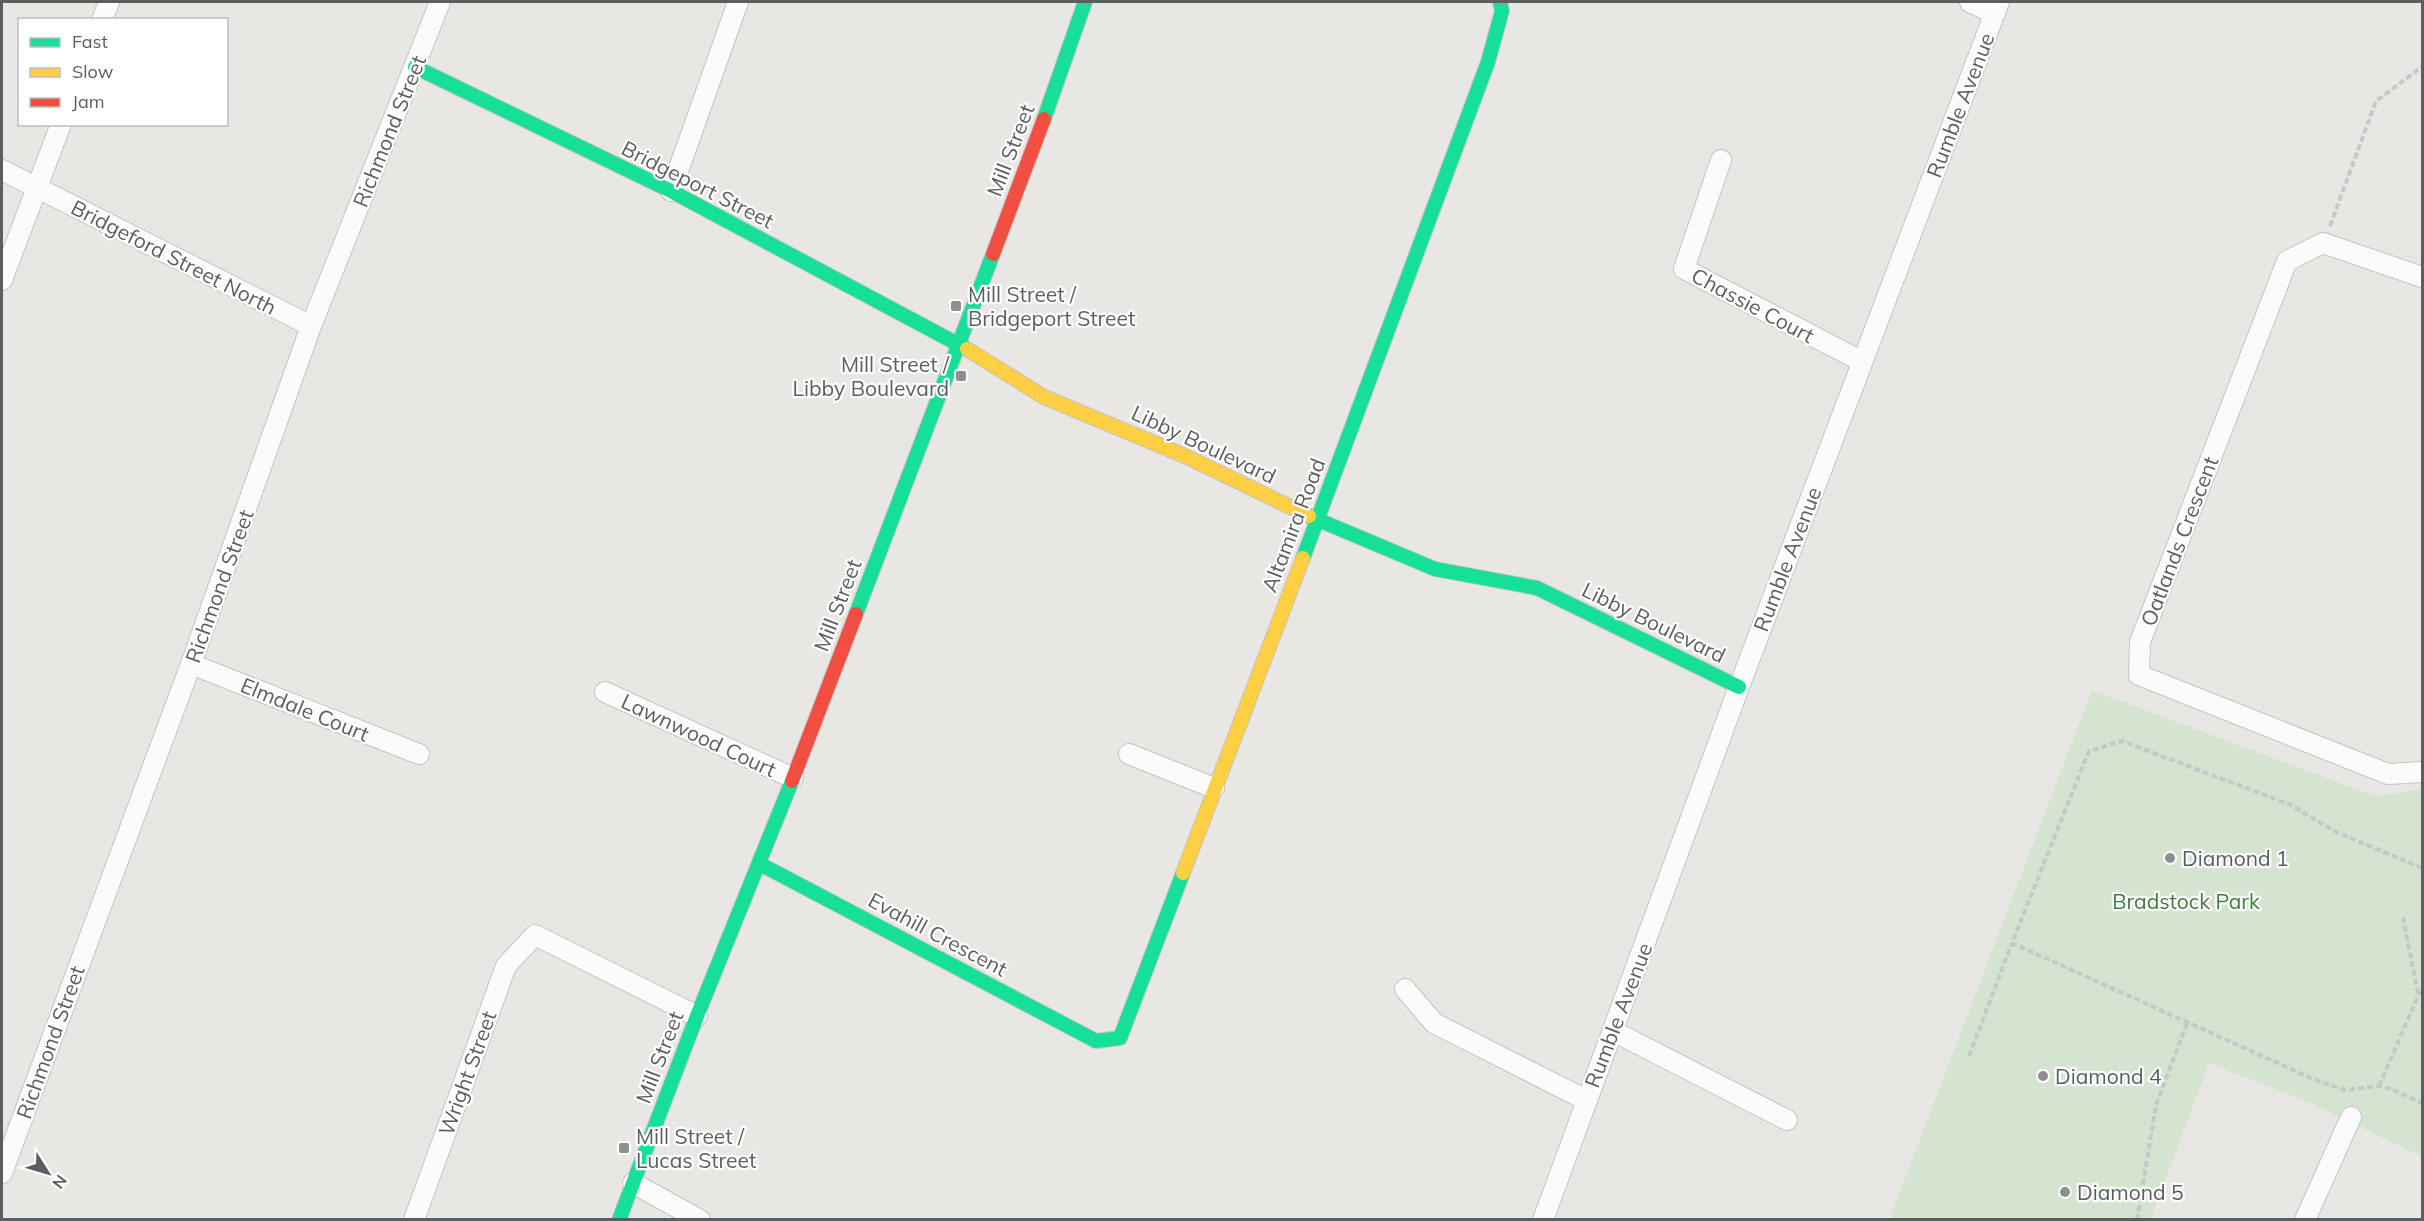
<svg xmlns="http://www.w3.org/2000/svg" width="2424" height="1221" font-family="Mulish,sans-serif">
	<rect width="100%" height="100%" fill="#e9e7e4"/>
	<path fill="#d4e4d0" d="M2092 690 2375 796 2422 789V1157L2315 1105 2209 1063 2151 1219 1889 1220Z"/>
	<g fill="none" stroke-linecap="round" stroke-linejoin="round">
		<defs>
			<path id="street" d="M1970 2 1995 14
				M102 20 109 2
				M1721 160 1684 269 1861 361
				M2 170 311 326
				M671 191 738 2
				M2422 277 2323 243 2287 261 2140 642 2139 675 2388 774 2422 772
				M2 280 61 124
				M191 664 419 754
				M605 692 793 778
				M1129 754 1214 788
				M1405 989 1434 1023 1586 1100
				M1613 1031 1787 1120
				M2 1173 191 664 311 326 440 2
				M633 1183 700 1220
				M414 1220 506 966 535 935 697 1016
				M1543 1220 1739 687 1999 2
				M2305 1220 2351 1117"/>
			<path id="fast" d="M415 67 671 191 967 349
				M1044 119 1085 2
				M1309 516 1435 569 1537 588 1739 687
				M1303 558 1488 62 1502 11 1500 2
				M856 614 993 254
				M760 864 1096 1041 1120 1038 1183 873
				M619 1220 697 1016 792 781"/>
			<path id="slow" d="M967 349 1044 397 1185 456 1309 516
				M1183 873 1303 558"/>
			<path id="jam" d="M993 254 1044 119
				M792 781 856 614"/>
		</defs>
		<use href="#street" stroke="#c3c4c4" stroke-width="22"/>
		<use href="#fast" stroke="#c3c4c3" stroke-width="16"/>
		<use href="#slow" stroke="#c3c4c3" stroke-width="16"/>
		<use href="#jam" stroke="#c3c4c3" stroke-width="16"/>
		<path stroke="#c5c9c7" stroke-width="4" stroke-dasharray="6 3" stroke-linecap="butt" d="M2330 226 2376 101 2422 67
			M2422 868 2336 832 2291 805 2122 741 2089 751 2012 943 2313 1079 2344 1090 2379 1086 2391 1089 2422 1103
			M2403 917 2418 993
			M1969 1056 2012 943
			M2379 1086 2422 987
			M2137 1220 2156 1105 2187 1023"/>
		<use href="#street" stroke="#fcfbfb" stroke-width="20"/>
		<use href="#fast" stroke="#16e098" stroke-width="14"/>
		<use href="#slow" stroke="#ffcf43" stroke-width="14"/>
		<use href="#jam" stroke="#f24e42" stroke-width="14"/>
	</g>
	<g fill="#8c8e8f" stroke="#fff" stroke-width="2">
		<rect x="950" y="300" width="12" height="12" rx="3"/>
		<rect x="955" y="370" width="12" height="12" rx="3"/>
		<circle cx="2170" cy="858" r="6"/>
		<circle cx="2043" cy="1076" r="6"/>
		<rect x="618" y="1142" width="12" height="12" rx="3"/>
		<circle cx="2065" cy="1192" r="6"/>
	</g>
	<g text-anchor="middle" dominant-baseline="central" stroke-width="4.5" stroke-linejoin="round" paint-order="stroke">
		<g font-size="21" fill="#5a5e61" stroke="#fff">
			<text transform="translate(1960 105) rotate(-69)">Rumble Avenue</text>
			<text transform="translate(389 131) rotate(-68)">Richmond Street</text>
			<text transform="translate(1010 150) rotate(-69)">Mill Street</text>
			<text transform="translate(698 184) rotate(27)">Bridgeport Street</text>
			<text transform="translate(174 257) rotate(27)">Bridgeford Street North</text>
			<text transform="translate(1753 305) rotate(28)">Chassie Court</text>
			<text transform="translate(1204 444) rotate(25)">Libby Boulevard</text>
			<text transform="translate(1293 525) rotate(-69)">Altamira Road</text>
			<text transform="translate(2179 541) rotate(-69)">Oatlands Crescent</text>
			<text transform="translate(1787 559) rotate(-69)">Rumble Avenue</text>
			<text transform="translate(219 586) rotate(-70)">Richmond Street</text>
			<text transform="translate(837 605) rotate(-69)">Mill Street</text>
			<text transform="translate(1654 622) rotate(26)">Libby Boulevard</text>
			<text transform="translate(305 709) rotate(22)">Elmdale Court</text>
			<text transform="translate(699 735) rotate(25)">Lawnwood Court</text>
			<text transform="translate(938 934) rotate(28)">Evahill Crescent</text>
			<text transform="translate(1618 1015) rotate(-69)">Rumble Avenue</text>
			<text transform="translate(50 1042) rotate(-70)">Richmond Street</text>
			<text transform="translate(659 1057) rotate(-69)">Mill Street</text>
			<text transform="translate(467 1073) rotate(-70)">Wright Street</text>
		</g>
		<g font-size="21" fill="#5a5e61" stroke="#fff" text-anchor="start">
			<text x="968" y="294">Mill Street /<tspan x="968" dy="24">Bridgeport Street</tspan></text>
			<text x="949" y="364" text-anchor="end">Mill Street /<tspan x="949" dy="24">Libby Boulevard</tspan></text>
			<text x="2182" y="858">Diamond 1</text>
			<text x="2055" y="1076">Diamond 4</text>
			<text x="636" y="1136">Mill Street /<tspan x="636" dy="24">Lucas Street</tspan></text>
			<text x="2077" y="1192">Diamond 5</text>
		</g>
		<g font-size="21" fill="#407d3c" stroke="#fff">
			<text x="2186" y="901">Bradstock Park</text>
		</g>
	</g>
	<rect width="2424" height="1221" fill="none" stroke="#5a5e61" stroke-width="6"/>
	<rect x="18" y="18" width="210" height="108" fill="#ffffff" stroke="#bdbfc0" stroke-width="1.5"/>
	<rect x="30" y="38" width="30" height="9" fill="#16e098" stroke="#bdbfc0" stroke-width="1.5"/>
	<text x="72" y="48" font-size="18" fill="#5a5e61">Fast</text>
	<rect x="30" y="68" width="30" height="9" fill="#ffcf43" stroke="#bdbfc0" stroke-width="1.5"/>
	<text x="72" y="78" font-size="18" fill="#5a5e61">Slow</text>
	<rect x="30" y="98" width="30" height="9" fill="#f24e42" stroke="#bdbfc0" stroke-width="1.5"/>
	<text x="72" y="108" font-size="18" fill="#5a5e61">Jam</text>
	<g transform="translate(48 1173) rotate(127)" stroke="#ffffff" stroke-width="4.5" paint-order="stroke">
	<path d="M0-4.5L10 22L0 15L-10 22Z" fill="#5a5e61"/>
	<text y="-9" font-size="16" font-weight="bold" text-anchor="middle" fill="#5a5e61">N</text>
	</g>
</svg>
